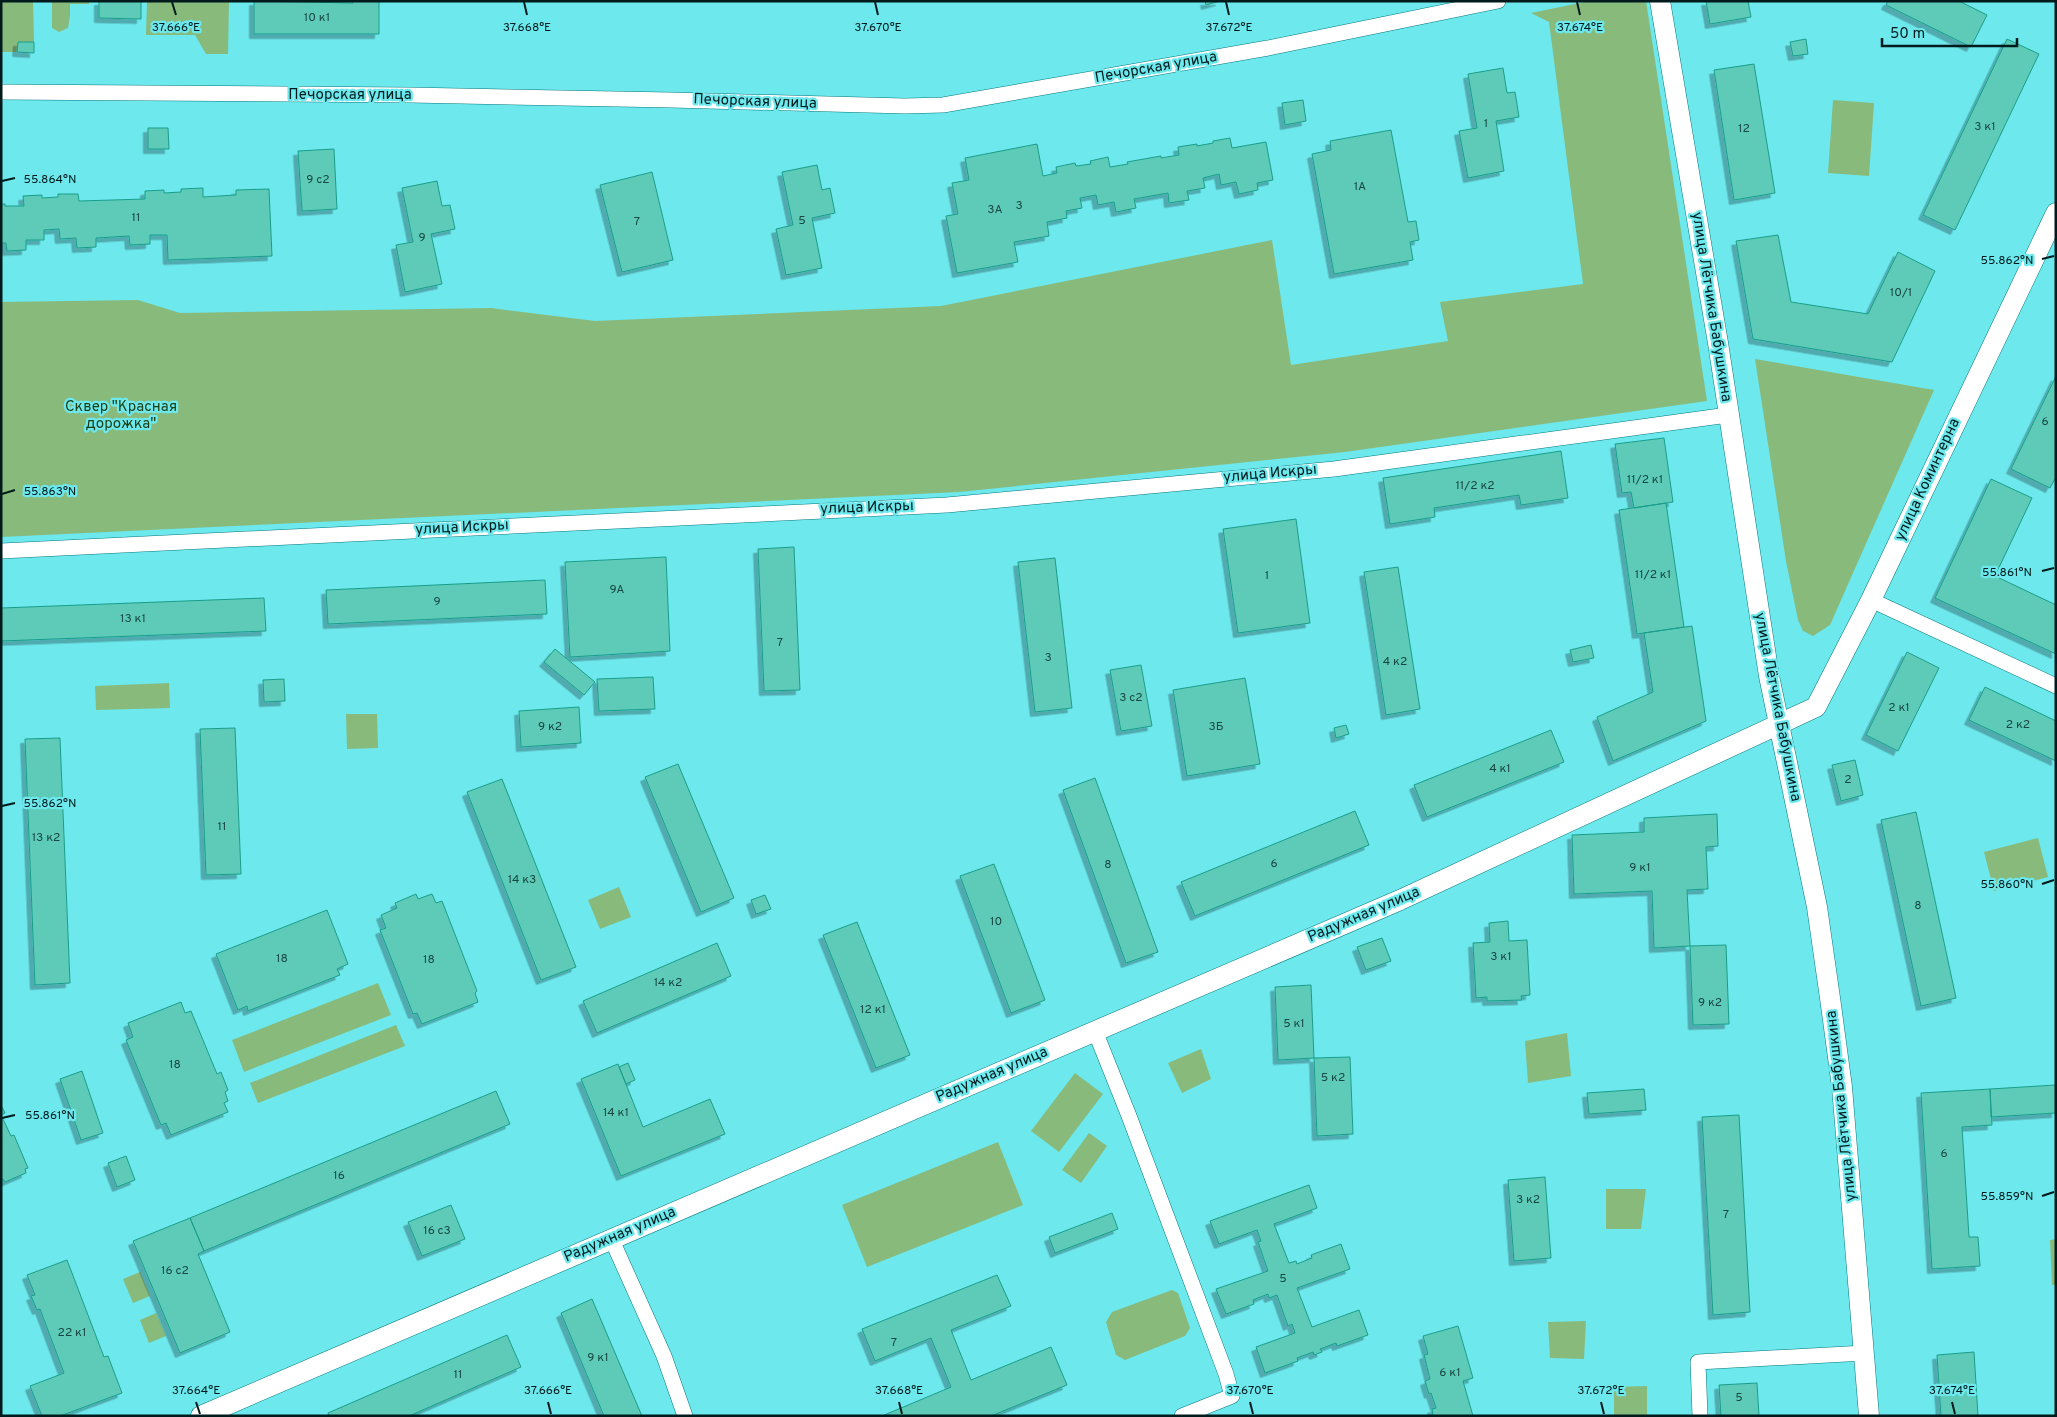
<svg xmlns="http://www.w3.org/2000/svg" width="2057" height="1417" font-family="Overpass,sans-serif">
	<defs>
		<filter id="shadow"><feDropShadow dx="-4.5" dy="4.5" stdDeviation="0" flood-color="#0004"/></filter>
	</defs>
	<rect width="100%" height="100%" fill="#6de8ed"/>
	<path fill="#88ba7c" d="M1 1H33L34 42H18L17 52H1Z
		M52 1H89V4H70V16L68 28 59 32 52 28Z
		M147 1H229L228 54H206L195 35H146Z
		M1589 1H1646L1707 401 1345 452 959 492 1 537V302L138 300 180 313 491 308 595 321 941 306 1272 240 1291 365 1448 341 1440 302 1583 284 1549 22 1531 13Z
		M1833 100 1874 103 1869 176 1828 173Z
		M1755 359 1934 390 1830 625 1813 636 1803 631 1798 620 1786 561Z
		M169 683 170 708 96 710 95 686Z
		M346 714H377L378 748 347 749Z
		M2038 838 2048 877 1994 891 1984 852Z
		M619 887 631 917 600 929 588 900Z
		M378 983 391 1015 244 1072 232 1040Z
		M396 1025 405 1046 258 1103 250 1083Z
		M1567 1033 1571 1076 1528 1083 1525 1041Z
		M1201 1049 1211 1079 1182 1093 1168 1063Z
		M1075 1073 1103 1094 1059 1152 1031 1131Z
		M1089 1133 1107 1146 1081 1183 1062 1170Z
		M998 1142 1023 1205 867 1267 842 1205Z
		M1606 1189H1646L1641 1229H1606Z
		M2056 1239V1285H2052L2050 1240Z
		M140 1272 150 1296 133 1303 123 1279Z
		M1172 1290 1178 1293 1190 1328 1185 1336 1125 1360 1116 1355 1106 1322 1112 1312Z
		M156 1313 166 1336 149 1343 140 1320Z
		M1586 1321 1584 1359 1550 1358 1548 1322Z
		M1647 1386V1416H1614V1387Z"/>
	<path fill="#5dcbb7" stroke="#199e8b" filter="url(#shadow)" d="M99 1H141V19L99 18Z
		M254 1 353 3V1H379V34H254Z
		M1205 1H1220L1206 5Z
		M1706 1H1748L1751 17 1710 24Z
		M1888 1H1959L1987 15 1971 47 1886 5Z
		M1806 39 1808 54 1793 56 1790 42Z
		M2007 39 2039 54 1955 230 1923 215Z
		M18 42H34V53L17 52Z
		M1754 64 1775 193 1734 200 1714 70Z
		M1503 68 1507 93 1515 92 1519 117 1496 121 1504 171 1468 178 1459 131 1477 128 1468 74Z
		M1303 100 1306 121 1285 125 1282 103Z
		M148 128H168L169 149H148Z
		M1391 130 1408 222 1416 221 1419 240 1410 242 1413 260 1334 274 1312 154 1331 150 1330 141Z
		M1230 138 1232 148 1266 142 1273 180 1257 183 1258 190 1239 194 1236 182 1221 185 1219 174 1203 178 1205 188 1187 191 1189 200 1169 203 1168 193 1134 199 1136 208 1116 212 1114 202 1098 205 1096 195 1080 198 1082 208 1066 211 1067 218 1047 222 1049 236 1014 242 1018 262 957 273 946 216 958 214 952 183 969 180 965 158 1037 144 1043 176 1057 173 1056 167 1075 163 1076 166 1091 164 1090 161 1108 157 1110 167 1128 164 1127 162 1161 156V158L1179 155 1178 147 1197 144V146L1213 143V141Z
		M334 149 337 209 302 211 298 151Z
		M817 165 822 190 830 188 835 213 812 218 822 268 786 275 776 229 793 225 782 172Z
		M652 172 673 260 622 272 600 185Z
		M437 181 442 206 450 205 455 229 431 234 442 284 405 292 396 245 413 242 402 188Z
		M203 188V197L236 195V190L269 189 272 256 168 260 167 235H150V244L130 245 129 236 96 238V247L77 248 76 238 60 239 59 229 44 230V240H26V250L7 251 6 243H1V204H5V206H24L23 196 42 195V198L58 197V194H78L79 201 145 199V191L164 190V193L181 192V189Z
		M1778 235 1791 302 1868 314 1898 252 1935 271 1892 362 1753 339 1736 241Z
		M2056 376V477L2050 488 2011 469Z
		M1664 438 1673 502 1634 508 1631 492 1622 493 1615 444Z
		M1561 451 1568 498 1521 505 1519 495 1434 508 1435 517 1390 524 1383 478Z
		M1991 479 2032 498 1995 576 2056 605V654L1935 598Z
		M1666 503 1684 627 1637 634 1619 510Z
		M1296 519 1310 623 1238 633 1223 529Z
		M794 547 800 690 764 691 758 549Z
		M666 557 670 651 570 657 565 562Z
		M1055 558 1072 708 1035 712 1018 562Z
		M1398 567 1420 709 1386 715 1364 572Z
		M545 580 547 614 328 624 326 590Z
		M264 598 266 631 1 641V608Z
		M1692 626 1706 721 1613 761 1597 717 1653 692 1644 633Z
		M1591 645 1594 658 1573 662 1570 650Z
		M555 649 595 682 584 695 544 662Z
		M1907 652 1939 668 1898 751 1866 735Z
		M1141 665 1152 726 1121 731 1110 670Z
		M653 677 655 709 599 711 597 679Z
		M1245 678 1260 764 1187 776 1173 690Z
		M284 679 285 701 264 702 263 680Z
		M1985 687 2056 721V761L1969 720Z
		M579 707 581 743 521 747 519 711Z
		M1346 725 1349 734 1336 738 1334 728Z
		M235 728 241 874 206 875 200 729Z
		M1551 730 1564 762 1427 817 1414 785Z
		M60 738 70 983 35 985 25 739Z
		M1855 760 1863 795 1841 801 1832 765Z
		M678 764 734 898 701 912 645 777Z
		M1095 778 1158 952 1126 963 1063 790Z
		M502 779 576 967 541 980 467 792Z
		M1355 811 1369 845 1195 916 1181 882Z
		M1916 812 1956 998 1921 1006 1881 820Z
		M1717 814 1718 846 1706 847 1708 889 1687 890 1690 946 1654 948 1652 891 1574 894 1572 835 1644 832V818Z
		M994 864 1045 1000 1011 1013 960 876Z
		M416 894 418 899 432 894 436 903 442 901 477 991 475 993 478 1002 422 1024 417 1013 413 1014 380 930 386 928 381 915 397 908 395 903Z
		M765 895 771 909 756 914 751 900Z
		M327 910 348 964 337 969 340 975 248 1011 247 1006 238 1010 216 954Z
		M1508 921 1509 941 1527 940 1530 995 1521 996 1522 1000 1487 1001V997L1476 998 1473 943 1490 942 1489 923Z
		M857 922 910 1055 876 1068 823 935Z
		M1382 938 1391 961 1366 970 1357 947Z
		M717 943 731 976 597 1033 583 1001Z
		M1726 945 1729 1024 1693 1025 1690 946Z
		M1311 985 1314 1058 1278 1060 1275 987Z
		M181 1002 185 1013 191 1011 217 1074 221 1072 228 1090 225 1092 228 1101 224 1103 228 1112 171 1135 166 1123 161 1125 126 1040 133 1037 128 1023Z
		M1350 1057 1353 1134 1317 1136 1314 1058Z
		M628 1063 635 1080 626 1084 619 1067Z
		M618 1064 643 1127 710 1099 725 1134 621 1176 581 1079Z
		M82 1071 103 1133 81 1140 60 1079Z
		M2056 1085V1113L1991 1117 1990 1089Z
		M1644 1089 1646 1110 1589 1114 1587 1093Z
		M1990 1089 1992 1125 1962 1127 1969 1237H1978L1980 1266 1932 1269 1921 1093Z
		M496 1091 510 1124 204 1251 190 1218Z
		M1 1105 5 1113 1 1115 11 1136 14 1135 28 1168 25 1169 26 1173 5 1182 3 1179H1Z
		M1739 1115 1750 1312 1713 1315 1702 1117Z
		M126 1156 135 1180 117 1187 108 1163Z
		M1545 1177 1551 1258 1514 1261 1508 1180Z
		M1309 1185 1317 1208 1274 1224 1289 1263 1296 1261 1297 1264 1312 1258 1311 1255 1341 1244 1350 1269 1297 1288 1312 1327 1359 1310 1368 1335 1337 1346 1336 1343 1320 1349 1322 1352 1314 1355 1313 1352 1297 1358 1298 1361 1265 1373 1256 1347 1295 1333 1292 1324 1288 1326 1277 1295 1269 1298 1268 1294 1253 1300 1254 1304 1226 1314 1216 1289 1268 1271 1258 1242 1261 1241 1257 1230 1219 1244 1210 1221Z
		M451 1205 465 1239 422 1256 408 1222Z
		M1112 1213 1118 1229 1055 1253 1049 1237Z
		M190 1218 204 1251 198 1254 230 1332 180 1353 133 1241Z
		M67 1260 104 1357 108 1356 122 1393 60 1416H42L30 1386 64 1373 40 1309 37 1310 31 1296 35 1295 27 1275Z
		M997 1275 1011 1306 951 1330 971 1380 1051 1347 1067 1385 991 1416H882L951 1387 931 1338 875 1361 862 1329Z
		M592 1299 642 1416H604L561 1313Z
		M1458 1326 1473 1378 1463 1381 1473 1416H1433L1432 1409 1436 1408 1431 1393 1429 1394 1425 1381 1430 1379 1424 1355 1428 1354 1423 1336Z
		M507 1335 521 1367 409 1416H329L328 1413Z
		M1974 1352 1978 1416H1941L1937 1355Z
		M1757 1383 1759 1416H1721L1719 1385Z"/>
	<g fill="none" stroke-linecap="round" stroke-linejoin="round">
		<defs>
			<path id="street" d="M1 92 410 95 671 100 905 106 943 105 1268 48 1498 1
				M1 551 947 505 1334 469 1728 415
				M1871 600 2056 686
				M1095 1031 1129 1116 1226 1374 1232 1396 1182 1416
				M611 1238 664 1356 685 1416
				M1700 1416 1698 1362 1865 1353"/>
			<path id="secondary" d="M1660 1 1718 343 1769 676 1817 907 1830 998 1842 1087 1869 1416
				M201 1416 1400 900 1816 707 1871 600 2056 213"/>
		</defs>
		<use href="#street" stroke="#04797d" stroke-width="16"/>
		<use href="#secondary" stroke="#04797d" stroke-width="21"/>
		<use href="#street" stroke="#fff" stroke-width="15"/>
		<use href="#secondary" stroke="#fff" stroke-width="20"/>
	</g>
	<path fill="none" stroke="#011b1c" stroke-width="2" d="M172 2 176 15M524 2 527 15M875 2 878 15M1226 2 1229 15M1577 2 1580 15M2 181 15 178M2042 259 2054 256M2 494 15 490M2042 571 2054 568M2 806 15 803M2042 884 2054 880M2 1118 15 1115M2042 1196 2054 1192M196 1402 200 1414M548 1402 551 1414M899 1402 902 1414M1250 1402 1253 1414M1601 1402 1604 1414M1952 1402 1955 1414"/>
	<g text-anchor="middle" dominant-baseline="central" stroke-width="4.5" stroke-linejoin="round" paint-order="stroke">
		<g font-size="12" fill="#184743">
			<text x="317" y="18">10 к1</text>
			<text x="1486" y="124">1</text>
			<text x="1985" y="127">3 к1</text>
			<text x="1744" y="129">12</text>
			<text x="318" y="180">9 с2</text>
			<text x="1360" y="187">1A</text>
			<text x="1019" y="206">3</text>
			<text x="995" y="210">3А</text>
			<text x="136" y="218">11</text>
			<text x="802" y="221">5</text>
			<text x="637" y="222">7</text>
			<text x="422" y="238">9</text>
			<text x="1901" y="293">10/1</text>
			<text x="2045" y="422">6</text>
			<text x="1645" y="480">11/2 к1</text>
			<text x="1475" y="486">11/2 к2</text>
			<text x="1653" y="575">11/2 к1</text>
			<text x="1267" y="576">1</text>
			<text x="617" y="590">9А</text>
			<text x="437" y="602">9</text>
			<text x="133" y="619">13 к1</text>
			<text x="780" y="643">7</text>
			<text x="1048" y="658">3</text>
			<text x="1395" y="662">4 к2</text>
			<text x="1131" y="698">3 с2</text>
			<text x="1899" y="708">2 к1</text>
			<text x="2018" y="725">2 к2</text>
			<text x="550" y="727">9 к2</text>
			<text x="1216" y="727">3Б</text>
			<text x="1500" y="769">4 к1</text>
			<text x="1848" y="780">2</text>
			<text x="222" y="827">11</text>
			<text x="46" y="838">13 к2</text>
			<text x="1274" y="864">6</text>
			<text x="1108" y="865">8</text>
			<text x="1640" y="868">9 к1</text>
			<text x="522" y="880">14 к3</text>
			<text x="1918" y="906">8</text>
			<text x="996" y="922">10</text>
			<text x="1501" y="957">3 к1</text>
			<text x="282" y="959">18</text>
			<text x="429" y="960">18</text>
			<text x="668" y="983">14 к2</text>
			<text x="1710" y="1003">9 к2</text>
			<text x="873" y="1010">12 к1</text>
			<text x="1294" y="1024">5 к1</text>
			<text x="175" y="1065">18</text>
			<text x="1333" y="1078">5 к2</text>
			<text x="616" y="1113">14 к1</text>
			<text x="1944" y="1154">6</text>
			<text x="339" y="1176">16</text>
			<text x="1528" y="1200">3 к2</text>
			<text x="1726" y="1215">7</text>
			<text x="437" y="1231">16 с3</text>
			<text x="175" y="1271">16 с2</text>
			<text x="1283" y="1279">5</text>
			<text x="72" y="1333">22 к1</text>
			<text x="894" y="1343">7</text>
			<text x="598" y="1358">9 к1</text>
			<text x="1450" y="1373">6 к1</text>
			<text x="458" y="1375">11</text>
			<text x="1739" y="1398">5</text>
		</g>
		<g font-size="15" fill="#011b1c" stroke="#6de8ed">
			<text transform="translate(1156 68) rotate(-10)">Печорская улица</text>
			<text x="350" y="95">Печорская улица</text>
			<text transform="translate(755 102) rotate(2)">Печорская улица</text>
			<text transform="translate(1711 307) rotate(81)">улица Лётчика Бабушкина</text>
			<text transform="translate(1270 474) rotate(-5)">улица Искры</text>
			<text transform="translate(1928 480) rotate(-65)">улица Коминтерна</text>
			<text transform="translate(867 508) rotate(-2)">улица Искры</text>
			<text transform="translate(462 528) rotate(-3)">улица Искры</text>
			<text transform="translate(1777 707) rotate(79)">улица Лётчика Бабушкина</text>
			<text transform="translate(1364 915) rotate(-23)">Радужная улица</text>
			<text transform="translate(992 1075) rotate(-23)">Радужная улица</text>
			<text transform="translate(1842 1106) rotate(-96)">улица Лётчика Бабушкина</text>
			<text transform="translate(620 1235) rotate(-23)">Радужная улица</text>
		</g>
		<g font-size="15" fill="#1c3e12" stroke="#6de8ed">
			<text x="121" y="407">Сквер "Красная<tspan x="121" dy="17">дорожка"</tspan></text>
		</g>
	</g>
	<g font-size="12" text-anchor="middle" fill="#011b1c" stroke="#6de8ed" stroke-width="4.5" stroke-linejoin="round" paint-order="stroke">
		<text x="176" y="31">37.666°E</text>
		<text x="527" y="31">37.668°E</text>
		<text x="878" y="31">37.670°E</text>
		<text x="1229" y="31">37.672°E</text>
		<text x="1580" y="31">37.674°E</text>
		<text x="50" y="183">55.864°N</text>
		<text x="2007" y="264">55.862°N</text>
		<text x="50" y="495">55.863°N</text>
		<text x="2007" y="576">55.861°N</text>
		<text x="50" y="807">55.862°N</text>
		<text x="2007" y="888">55.860°N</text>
		<text x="50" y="1119">55.861°N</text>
		<text x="2007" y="1200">55.859°N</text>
		<text x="196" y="1394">37.664°E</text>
		<text x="548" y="1394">37.666°E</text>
		<text x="899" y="1394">37.668°E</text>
		<text x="1250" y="1394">37.670°E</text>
		<text x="1601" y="1394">37.672°E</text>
		<text x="1952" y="1394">37.674°E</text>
	</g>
	<rect width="2057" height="1417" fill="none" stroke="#011b1c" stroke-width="5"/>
	<path d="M1882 38v8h135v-8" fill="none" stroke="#011b1c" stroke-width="2.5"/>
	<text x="1890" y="38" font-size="15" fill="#011b1c" stroke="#6de8ed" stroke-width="4" paint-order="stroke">50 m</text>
</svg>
